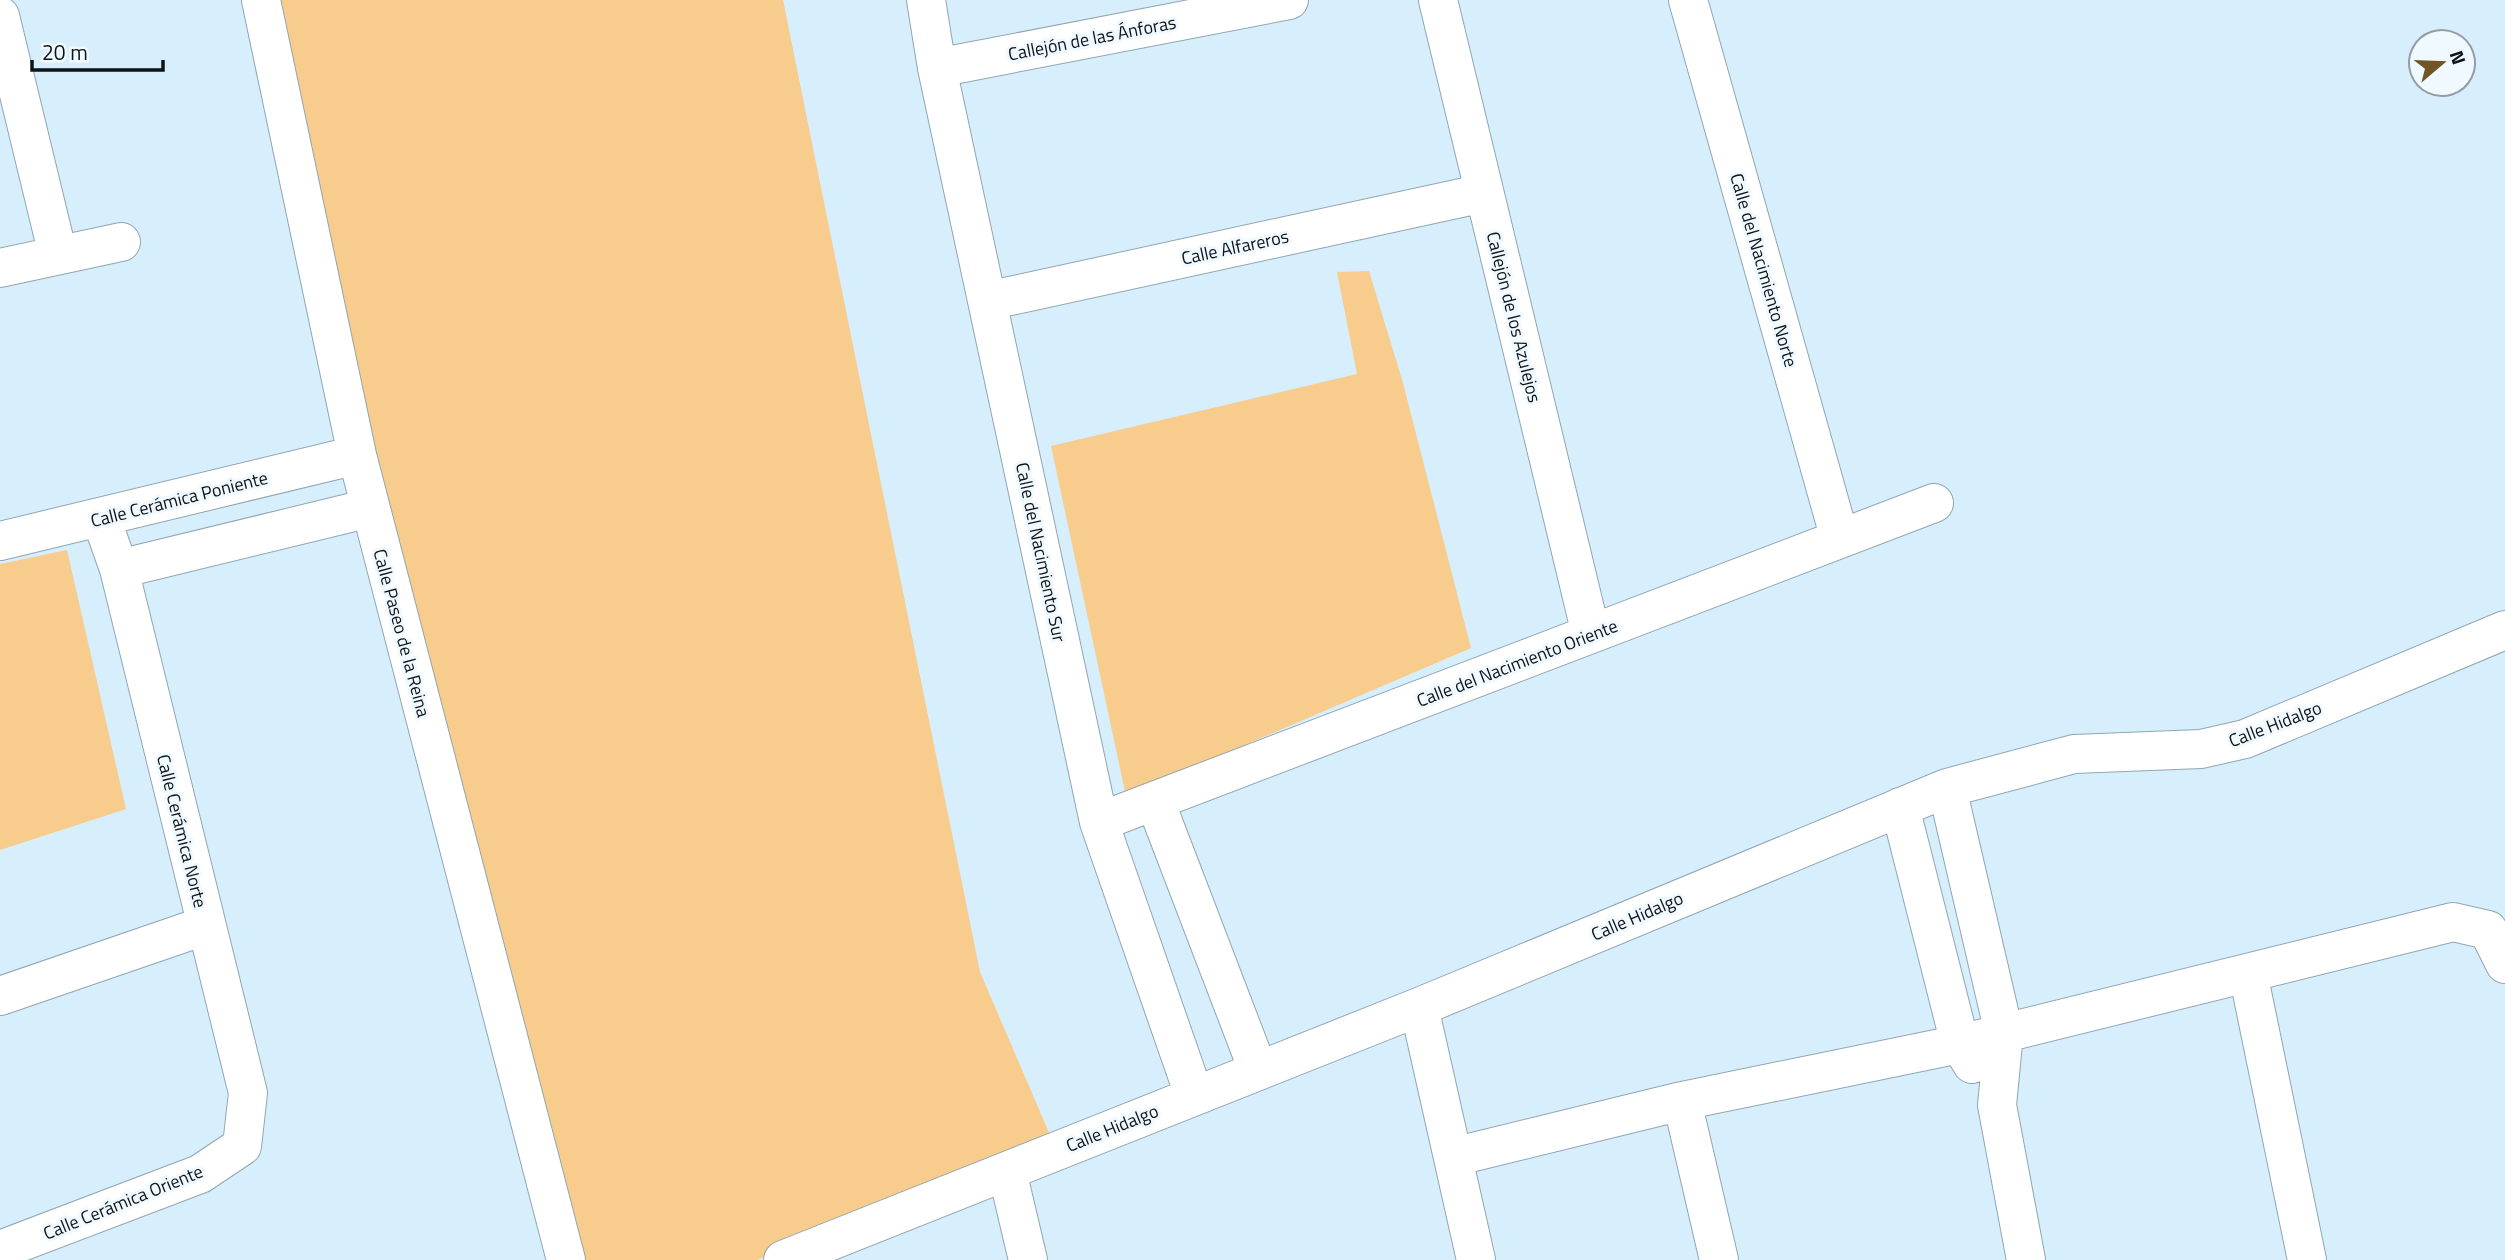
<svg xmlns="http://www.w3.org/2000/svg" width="2505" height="1260" font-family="'Titillium Web',sans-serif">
	<rect width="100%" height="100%" fill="#d7eefc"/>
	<path fill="#f7cc8c" d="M259 0H783L980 972 1053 1142 757 1260H550Z
		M1369 271 1403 383 1471 648 1126 796 1051 446 1357 374 1337 272Z
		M67 550 126 809 0 850V564Z"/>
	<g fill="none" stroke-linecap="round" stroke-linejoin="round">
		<defs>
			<path id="minor" d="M261 0 357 455 566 1260
				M926 0 937 68 1099 822 1194 1095
				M1438 0 1591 634
				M1688 0 1840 539
				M0 16 58 255
				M937 68 1289 0
				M0 268 121 242
				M987 301 1484 193
				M0 541 357 455
				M119 569 370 508
				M1947 788 2004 1033 1997 1105 2026 1260
				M1155 801 1258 1070
				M1900 807 1960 1044 1972 1064
				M1099 822 1934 503
				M2248 973 2307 1260
				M0 996 204 926
				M1419 1007 1476 1260
				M1682 1101 1719 1260
				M1453 1157 1682 1101 1960 1044 2453 922 2488 930 2505 964
				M1007 1171 1028 1260
				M0 1250 200 1174 242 1146 248 1093 119 569 101 518
				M783 1260 1419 1007 1947 788 2074 754 2201 749 2245 739 2505 630"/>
		</defs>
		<use href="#minor" stroke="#90a6b2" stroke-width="40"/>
		<use href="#minor" stroke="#fff" stroke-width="38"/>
	</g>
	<g text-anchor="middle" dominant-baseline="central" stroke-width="6" stroke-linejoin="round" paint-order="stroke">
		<g font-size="18" fill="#0c1418" stroke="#f0f9ff">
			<text transform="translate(1092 38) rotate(-11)">Callejón de las Ánforas</text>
			<text transform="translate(1235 247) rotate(-12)">Calle Alfareros</text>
			<text transform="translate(1764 270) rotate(74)">Calle del Nacimiento Norte</text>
			<text transform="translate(1514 317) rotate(76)">Callejón de los Azulejos</text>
			<text transform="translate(179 499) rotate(-14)">Calle Cerámica Poniente</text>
			<text transform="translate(1041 552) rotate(78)">Calle del Nacimiento Sur</text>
			<text transform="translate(402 633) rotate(75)">Calle Paseo de la Reina</text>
			<text transform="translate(1517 663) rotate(-21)">Calle del Nacimiento Oriente</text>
			<text transform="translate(2275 724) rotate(-21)">Calle Hidalgo</text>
			<text transform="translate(182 831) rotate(76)">Calle Cerámica Norte</text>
			<text transform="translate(1637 916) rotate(-23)">Calle Hidalgo</text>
			<text transform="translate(1112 1128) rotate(-22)">Calle Hidalgo</text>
			<text transform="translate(123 1202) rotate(-22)">Calle Cerámica Oriente</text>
		</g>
	</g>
	<g transform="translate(2442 63) rotate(71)"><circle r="33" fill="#f0f9ff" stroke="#959da3" stroke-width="2"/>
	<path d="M0-5L12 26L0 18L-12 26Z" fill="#715528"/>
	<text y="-10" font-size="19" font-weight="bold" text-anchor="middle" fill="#0c1418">N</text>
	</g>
	<path d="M32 60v10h131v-10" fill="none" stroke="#0c1418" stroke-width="3.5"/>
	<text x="42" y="60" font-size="21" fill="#0c1418" stroke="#f0f9ff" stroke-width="5" paint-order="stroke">20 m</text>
</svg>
